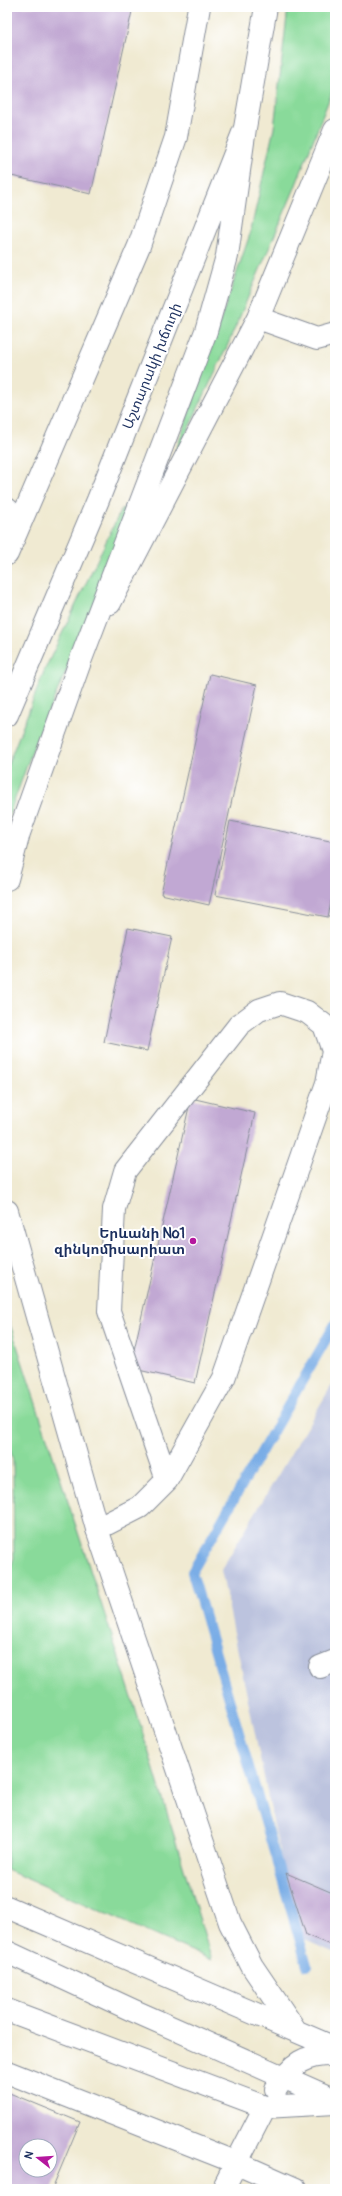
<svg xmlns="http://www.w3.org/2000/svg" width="342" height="2196" font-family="Pangolin,'Noto Sans Armenian',sans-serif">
	<rect width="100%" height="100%" fill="#fff"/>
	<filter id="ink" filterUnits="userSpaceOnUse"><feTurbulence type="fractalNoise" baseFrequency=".025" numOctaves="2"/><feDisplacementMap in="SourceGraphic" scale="8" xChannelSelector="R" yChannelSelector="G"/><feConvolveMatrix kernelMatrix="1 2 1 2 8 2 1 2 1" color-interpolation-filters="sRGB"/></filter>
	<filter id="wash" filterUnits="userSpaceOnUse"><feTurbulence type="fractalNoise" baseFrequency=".012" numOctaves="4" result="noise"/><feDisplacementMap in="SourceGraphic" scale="16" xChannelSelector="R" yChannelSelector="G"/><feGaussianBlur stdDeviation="0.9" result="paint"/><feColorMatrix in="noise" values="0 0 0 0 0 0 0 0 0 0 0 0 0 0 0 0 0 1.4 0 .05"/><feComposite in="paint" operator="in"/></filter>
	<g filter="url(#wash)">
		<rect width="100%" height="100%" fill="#f0ead2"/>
		<path fill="#bcc3de" d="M335 1380V1953L300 1938 291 1907 221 1570Z"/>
		<path fill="#89da9a" stroke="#52847c" d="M288 7H335V84L294 190 226 349 170 468 250 234 274 128Z
			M122 508 134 513 35 743 7 821V767L45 669Z
			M7 1315 133 1701 212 1960 7 1870V1578L14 1558 13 1461 7 1437Z"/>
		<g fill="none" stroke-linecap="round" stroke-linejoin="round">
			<path stroke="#7aade6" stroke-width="10" d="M307 1965 192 1572 335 1324"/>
		</g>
		<g id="blocks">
			<path fill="#c1a8d3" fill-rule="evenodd" d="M12 7H133L91 194 7 175V29Z
				M210 674 257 685 209 905 161 894Z
				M230 821 335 842V881L328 917 215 895Z
				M128 928 172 937 147 1051 104 1042Z
				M191 1098 255 1113 195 1383 130 1368Z
				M286 1873 335 1894V1947L306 1935Z
				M7 2092 80 2122 52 2189H7ZM26 2146H50V2170H26Z"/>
		</g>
	</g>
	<g filter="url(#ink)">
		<use href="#blocks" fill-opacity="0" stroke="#868c98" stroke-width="1"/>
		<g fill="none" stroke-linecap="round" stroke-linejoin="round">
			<defs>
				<path id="minor" d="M258 318 317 339 335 334
					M7 509 20 521
					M110 603 258 318 335 130
					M97 1529 140 1507 167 1480 224 1378 327 1083 333 1051 324 1025 307 1012 280 1003 259 1010 239 1025 125 1171 114 1209 109 1311 167 1480
					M320 1667 335 1661
					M7 2072 235 2162 296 2189
					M223 2189 265 2107"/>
				<path id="major" d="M7 554 139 246 176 137 199 7
					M7 715 98 500 245 128 266 7
					M7 879 19 833 81 659 206 331 227 256 245 128
					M7 1211 97 1529 230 1923 252 1966 296 2031
					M7 1907 335 2048
					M7 1952 132 2010 335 2100
					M7 2010 265 2107 335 2103
					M276 2089C291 2063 305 2054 335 2055"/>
			</defs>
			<use href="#minor" stroke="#868c98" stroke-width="24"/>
			<use href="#major" stroke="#868c98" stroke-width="24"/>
			<use href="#minor" stroke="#fff" stroke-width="22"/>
			<use href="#major" stroke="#fff" stroke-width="22"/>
		</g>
	</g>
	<circle fill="#b5179e" stroke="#fff" stroke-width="1.5" cx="193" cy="1241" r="4"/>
	<g text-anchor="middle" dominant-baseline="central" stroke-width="4" stroke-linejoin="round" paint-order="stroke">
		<g font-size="14" fill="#1b2f5e" stroke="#fff">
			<text transform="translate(152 366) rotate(-68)">Աշտարակի խճուղի</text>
		</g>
		<g font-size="14" font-weight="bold" fill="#1b2f5e" stroke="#fff" text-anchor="end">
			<text x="185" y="1233">Երևանի №1<tspan x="185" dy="16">զինկոմիսարիատ</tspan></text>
		</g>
	</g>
	<rect width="342" height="2196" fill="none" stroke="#fff" stroke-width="24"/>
	<g transform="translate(38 2158) rotate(287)"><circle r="19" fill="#ffffff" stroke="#a4acbf"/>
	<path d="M0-3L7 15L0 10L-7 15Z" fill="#b5179e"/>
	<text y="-6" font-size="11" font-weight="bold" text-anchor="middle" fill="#1b2f5e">N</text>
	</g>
</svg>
